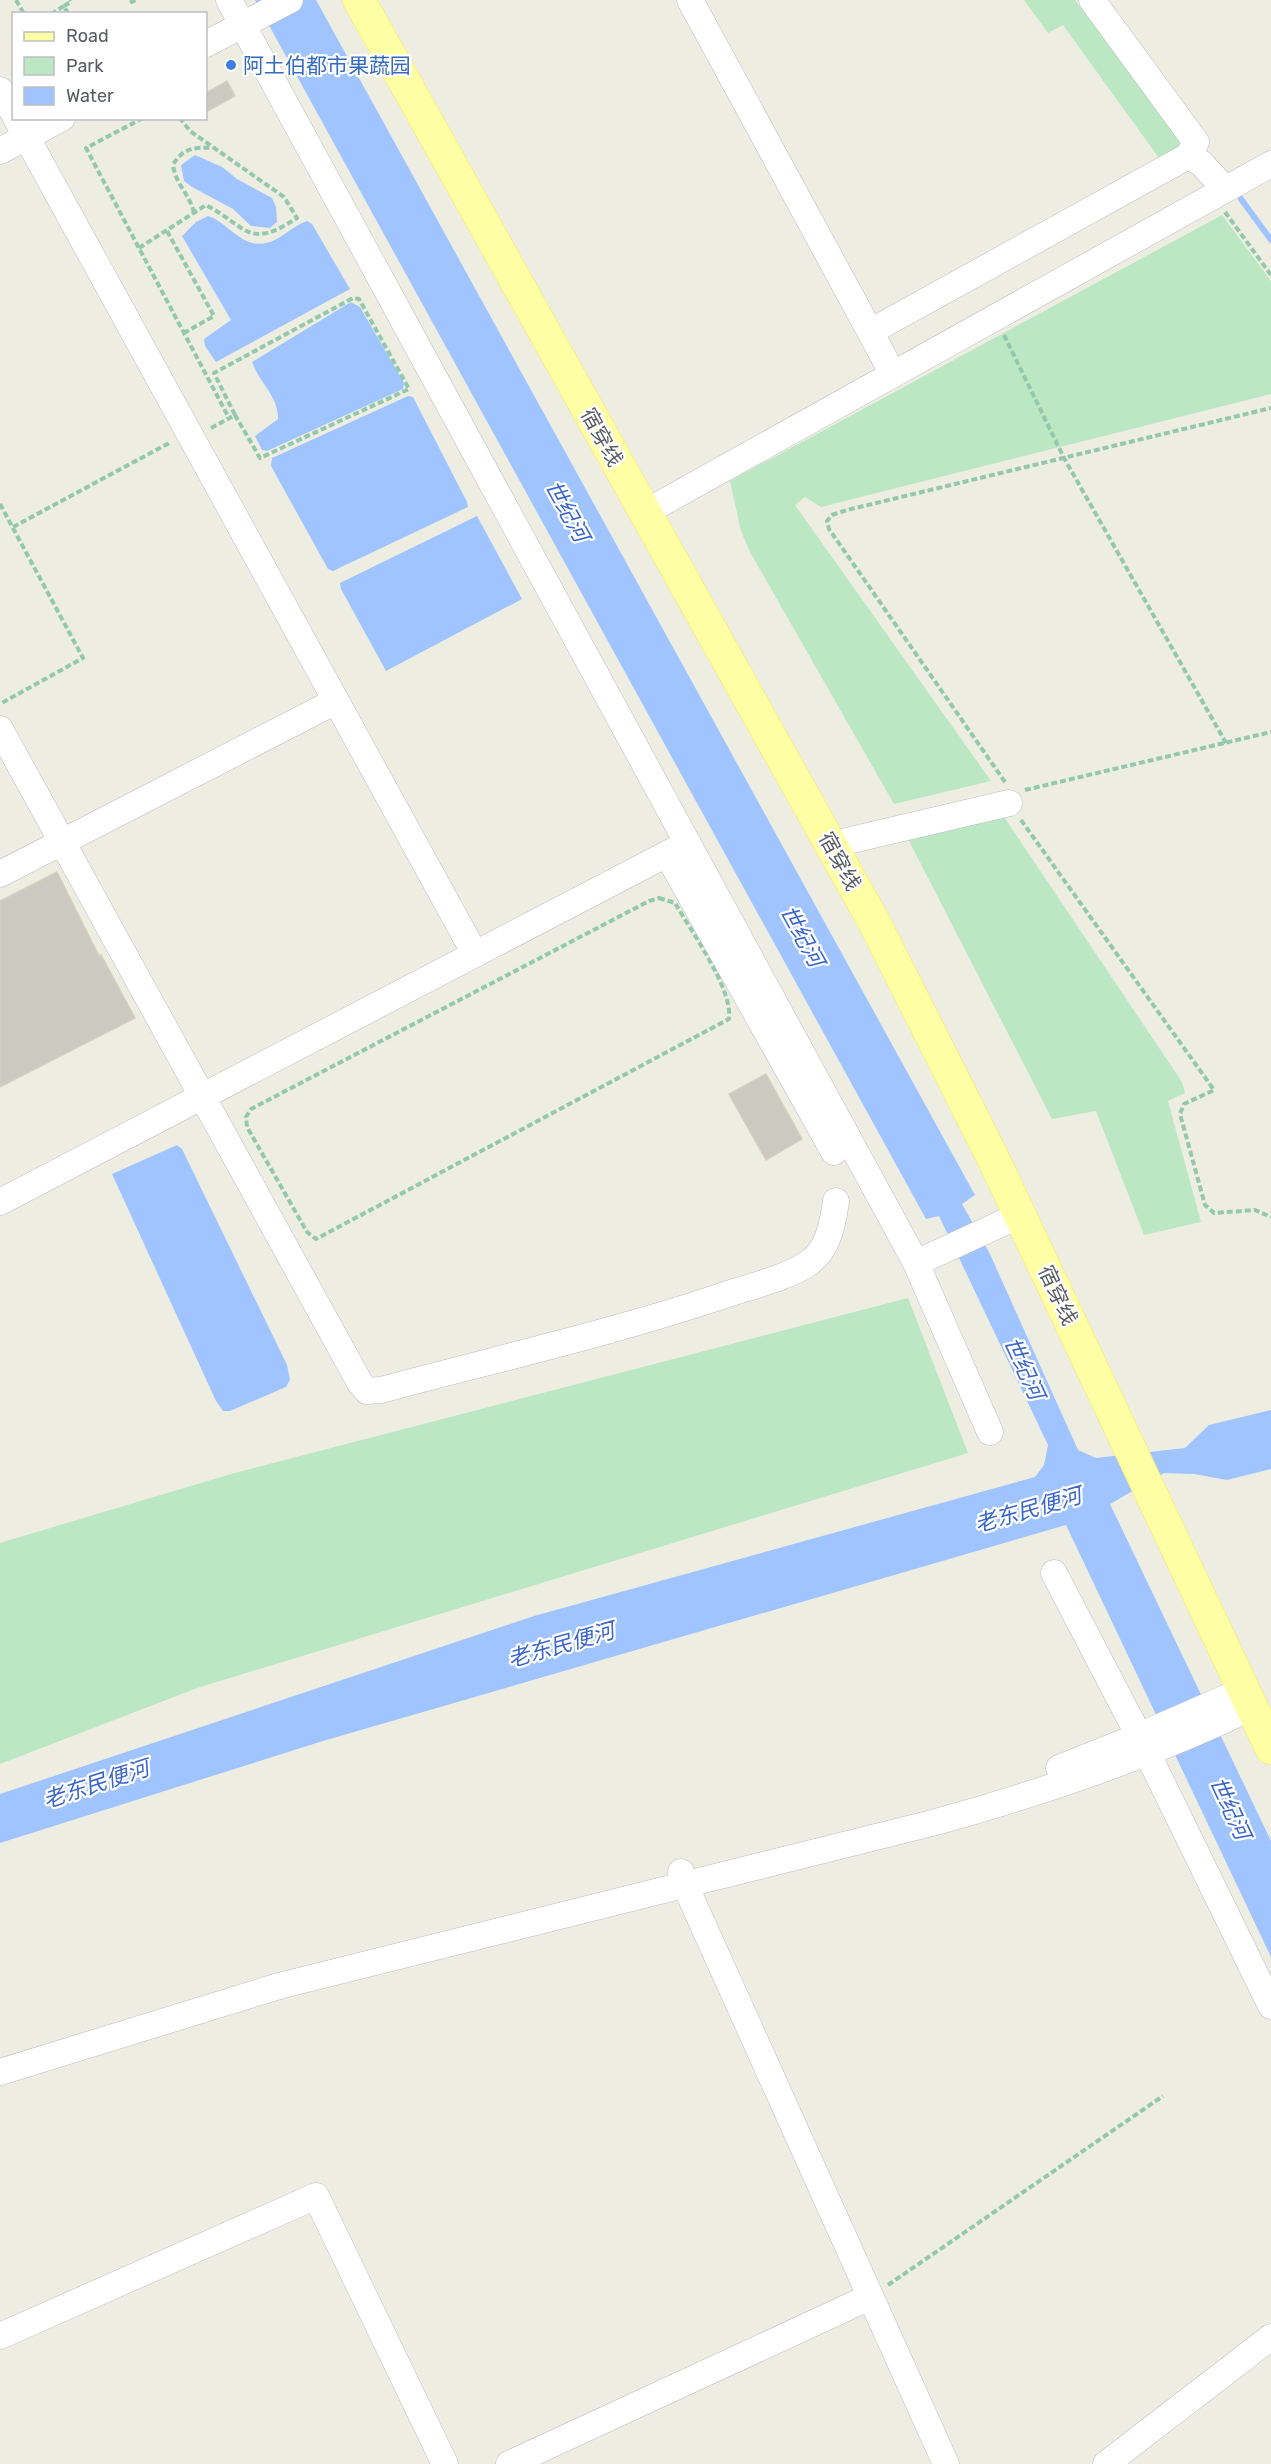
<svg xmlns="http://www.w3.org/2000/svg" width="1271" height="2464" font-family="Rubik,'Noto Sans SC',sans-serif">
	<rect width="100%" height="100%" fill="#eeede1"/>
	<path fill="#bbe7c3" d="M1024 0H1075L1185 143 1159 158 1063 25 1048 33Z
		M1222 215 1271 281V394L821 507 805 497 795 505 991 781 894 804 750 552 741 531 730 481Z
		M1004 817 1182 1082 1185 1093 1168 1101 1201 1222 1144 1235 1096 1111 1052 1119 908 839Z
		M908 1298 968 1453 197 1688 0 1764V1543L231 1474Z"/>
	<path fill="#a0c4ff" d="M255 0H316L975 1195 962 1204 989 1252 1078 1450 1096 1458 1185 1448 1209 1425 1271 1410V1469L1227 1480 1194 1474 1164 1473 1110 1504 1271 1841V1957L1066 1525 323 1741 0 1843V1794L534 1616 1035 1477 1044 1465 1048 1445 939 1216 926 1219Z
		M195 155 222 167 237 179 272 198 276 207 277 222 270 228 251 226 233 209 192 187 184 181 181 165Z
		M208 216C228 222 242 249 266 243 281 240 292 226 307 221L312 224 350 289 216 362 205 346 204 339 231 320 182 236 196 222Z
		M351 302 360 307 404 383 403 389 267 451 262 450 255 436 278 419C279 397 259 382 252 362Z
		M408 396 413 397 467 502 468 507 333 571 328 569 271 466 272 458Z
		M477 516 522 599 386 671 341 589 340 583Z
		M177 1145 182 1149 287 1365 290 1380 286 1387 230 1411H223L216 1401 112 1174Z"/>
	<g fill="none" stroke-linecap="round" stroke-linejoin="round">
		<path stroke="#a0c4ff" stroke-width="6" d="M1241 199 1271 240"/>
	</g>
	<path fill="#cbc9c0" stroke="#d3d0bf" stroke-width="1.5" d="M227 81 235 96 206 112V93Z
		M57 872 99 956 101 955 135 1018 0 1087V901Z
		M766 1074 802 1139 766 1160 729 1094Z"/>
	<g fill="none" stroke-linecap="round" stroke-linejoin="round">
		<defs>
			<path id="minor" d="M229 0 916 1263 990 1432
				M690 0 893 374
				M206 44 290 0
				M0 90 14 114
				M16 118 475 954
				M0 151 62 118
				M1188 156 1201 163 1225 189
				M870 332 1188 156 1196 142 1092 0
				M644 513 1271 164
				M0 729 360 1383 367 1391 381 1390C496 1359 612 1333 725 1295 748 1287 791 1277 810 1262 829 1248 833 1222 836 1201
				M830 845 1009 803
				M667 854 834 1152
				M0 874 336 701
				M0 1202 688 843
				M916 1263 1020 1215
				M1054 1573 1139 1736 1271 2006
				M1059 1768 1139 1736 1244 1690
				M681 1872 685 1885 946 2464
				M0 2072 279 1986 936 1822C1044 1792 1151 1756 1252 1707
				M0 2336 316 2196 445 2464
				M509 2464 870 2297
				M1106 2464 1271 2337"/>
			<path id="major" d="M359 0 874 922 992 1156 1271 1748"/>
		</defs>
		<use href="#minor" stroke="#bcbdc4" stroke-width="27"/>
		<use href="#major" stroke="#fae84e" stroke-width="33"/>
		<path stroke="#94c8ac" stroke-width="4" stroke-dasharray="6 3" stroke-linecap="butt" d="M16 0 24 14
			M131 0 132 2 136 0
			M64 6 71 2 70 0
			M51 14 64 6 68 14
			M143 118 86 148 229 418
			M1225 212 1271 275
			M194 213C190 194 176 186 173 165 182 148 195 147 213 148
			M167 231 214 316 184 333
			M139 248 206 205C249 228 248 250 297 218L284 197 190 131 180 118
			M1004 335 1064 458 1226 743
			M211 428 235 415 260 458 409 389 359 299 353 298 214 373 235 415
			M0 504 83 658 0 704
			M13 527 171 442
			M1005 782 829 529 827 521 832 515 847 510 1271 408
			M1025 790 1271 732
			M1021 820 1214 1090 1184 1104 1180 1114 1205 1205 1214 1213 1255 1210 1271 1217
			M659 898 675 903C691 931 733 989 729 1019L316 1239 307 1232 247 1127 246 1117 251 1109 649 901Z
			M888 2285 1163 2096"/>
		<use href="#minor" stroke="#fff" stroke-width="26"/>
		<use href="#major" stroke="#feffa5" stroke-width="32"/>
	</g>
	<circle fill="#3f7fe0" stroke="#fff" stroke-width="2" cx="231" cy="65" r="6"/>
	<g text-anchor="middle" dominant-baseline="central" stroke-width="4.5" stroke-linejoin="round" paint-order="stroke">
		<g font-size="21" fill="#366cbe" stroke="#fff" text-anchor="start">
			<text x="243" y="65">阿土伯都市果蔬园</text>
		</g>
		<g font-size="21" fill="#5a5c63" stroke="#fff">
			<text transform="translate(602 437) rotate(61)">宿穿线</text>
			<text transform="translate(840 861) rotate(61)">宿穿线</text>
			<text transform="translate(1058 1295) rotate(65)">宿穿线</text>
		</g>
		<g font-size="22" font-style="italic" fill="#3b67ca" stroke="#fff">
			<text transform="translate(567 511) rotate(61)">世纪河</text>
			<text transform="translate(802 936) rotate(61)">世纪河</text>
			<text transform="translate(1024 1368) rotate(65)">世纪河</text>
			<text transform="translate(1028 1510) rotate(-16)">老东民便河</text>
			<text transform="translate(561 1645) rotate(-16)">老东民便河</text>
			<text transform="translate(96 1784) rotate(-18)">老东民便河</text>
			<text transform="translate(1230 1808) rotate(65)">世纪河</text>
		</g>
	</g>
	<rect x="12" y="12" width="195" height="108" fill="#ffffff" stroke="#bdbec1" stroke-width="1.5"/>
	<rect x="24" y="32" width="30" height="9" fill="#feffa5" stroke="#bdbec1" stroke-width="1.5"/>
	<text x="66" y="42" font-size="18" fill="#5a5c63">Road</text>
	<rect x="24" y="57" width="30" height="18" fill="#bbe7c3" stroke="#bdbec1" stroke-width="1.5"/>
	<text x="66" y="72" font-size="18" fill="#5a5c63">Park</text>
	<rect x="24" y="87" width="30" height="18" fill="#a0c4ff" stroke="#bdbec1" stroke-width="1.5"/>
	<text x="66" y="102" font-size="18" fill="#5a5c63">Water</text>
</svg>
